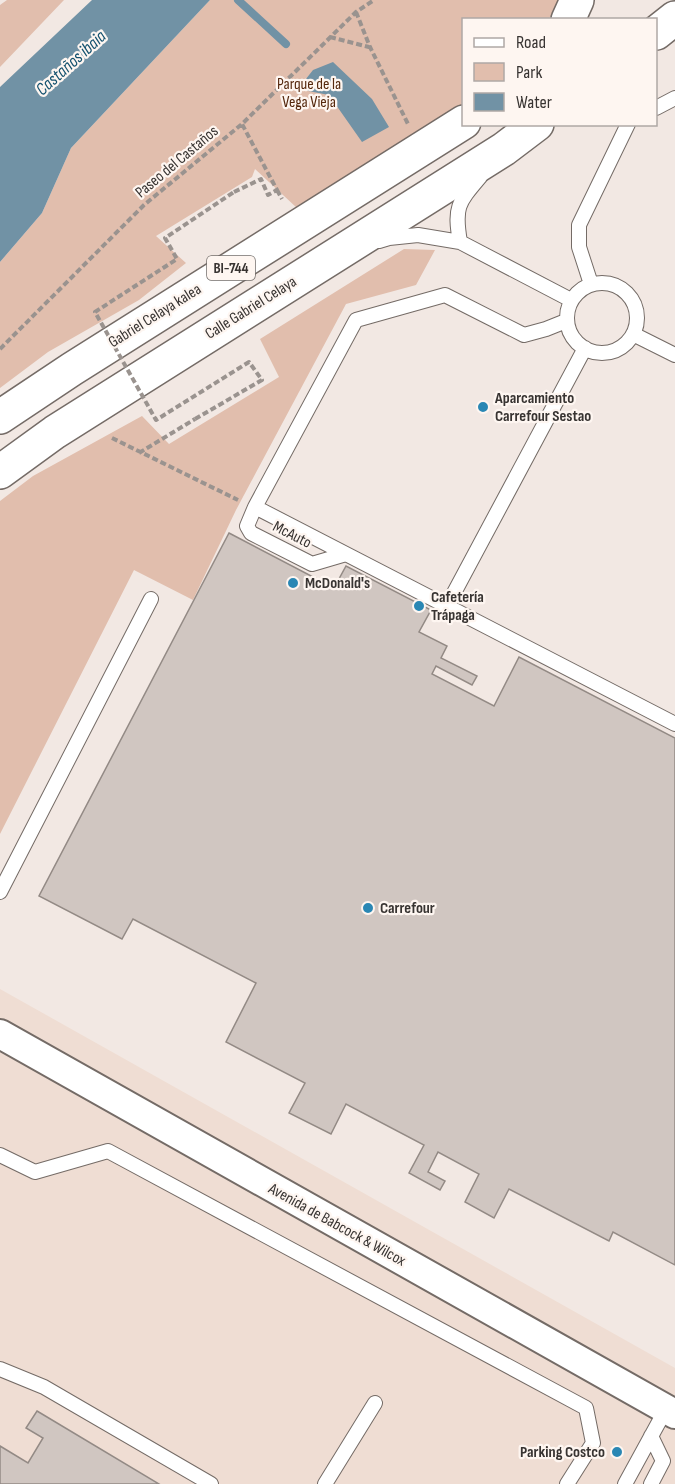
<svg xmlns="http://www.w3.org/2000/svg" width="675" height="1484" font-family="'Sofia Sans Condensed',sans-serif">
	<rect width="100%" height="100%" fill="#f2e8e3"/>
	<path fill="#efddd3" d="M0 989 675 1368V1484H0Z"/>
	<path fill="#e1bead" d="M7 0H64L0 67V5Z
		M210 0H559L549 19 464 20 463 107 297 208 255 169 252 177 156 236 186 263 139 300 48 352 0 388V262L42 213 71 148Z
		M404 249 435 250 416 285 346 304 236 510 193 600 134 570 0 834V501L33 476 142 416 169 444 279 377 260 339Z"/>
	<path fill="#7192a5" d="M92 0H210L71 148 42 213 0 262V87Z
		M333 62 372 99 389 127 362 142 329 95 298 89 313 70Z"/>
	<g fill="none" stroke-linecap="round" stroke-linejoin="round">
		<path stroke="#7192a5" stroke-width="8" d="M238 0 286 44"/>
	</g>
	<path fill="#d0c6c1" stroke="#938a85" stroke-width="1.5" d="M229 533 334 588 346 566 431 610 419 632 447 646 441 658 477 676 472 685 436 666 432 674 494 706 519 657 675 738V1265L613 1232 609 1241 509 1189 494 1218 465 1202 479 1174 438 1152 428 1172 445 1181 440 1190 409 1173 424 1145 346 1104 331 1134 289 1113 305 1083 226 1042 256 983 133 919 122 939 39 896Z
		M37 1411 159 1484H0V1446L28 1463 43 1438 26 1428Z"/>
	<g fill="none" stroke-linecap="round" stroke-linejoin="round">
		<defs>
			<path id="service" d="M656 108 675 98
				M379 241 389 238 418 235 460 242 571 300
				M460 242C454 207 458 203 480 177
				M567 318a35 35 0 1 1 70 0a35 35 0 1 1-70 0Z
				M591 284 579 247V225L628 124
				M566 321 546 329 524 335 445 295 356 320 255 507 675 724
				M633 334 675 355
				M255 507 247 526 251 533 312 564 346 554
				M447 606 585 348
				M0 892 151 599
				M0 1155 35 1172 108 1151 586 1408 593 1443 567 1484
				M0 1369 44 1387 211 1484
				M651 1436 663 1461 651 1484
				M325 1484 375 1403
				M625 1484 666 1409"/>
			<path id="minor" d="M0 1034 675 1414"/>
			<path id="primary" d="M568 20 577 0
				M656 33 675 18
				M0 417 72 369 464 122
				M0 472 55 432 504 149 537 124"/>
		</defs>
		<use href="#service" stroke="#746b66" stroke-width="16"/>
		<use href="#minor" stroke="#746b66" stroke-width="32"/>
		<use href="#primary" stroke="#746b66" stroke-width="36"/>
		<path stroke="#9a938f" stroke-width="4" stroke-dasharray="6 3" stroke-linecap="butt" d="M356 12 370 47 408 124
			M330 37 369 47
			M277 190 282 199
			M234 192 261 179 268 195 277 190 242 124
			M0 349 144 205 242 124 356 12 374 0
			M112 438 238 500
			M139 453 195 419"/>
		<use href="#service" stroke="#fff" stroke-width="14"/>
		<use href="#minor" stroke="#fff" stroke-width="28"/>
		<use href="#primary" stroke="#fff" stroke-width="33"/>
		<path stroke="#9a938f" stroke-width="4" stroke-dasharray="6 3" stroke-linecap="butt" d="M195 419 262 380 249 362 156 420 95 312 177 259 165 238 234 192"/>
	</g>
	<g fill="#2a87b4" stroke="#fef6f1" stroke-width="2">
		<circle cx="483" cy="407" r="6"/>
		<circle cx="293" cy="583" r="6"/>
		<circle cx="419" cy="606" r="6"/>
		<circle cx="368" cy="908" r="6"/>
		<circle cx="617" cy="1452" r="6"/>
	</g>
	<g text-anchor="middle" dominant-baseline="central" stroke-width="4.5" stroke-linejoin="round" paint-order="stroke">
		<rect fill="#fef6f1" stroke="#736e6b" stroke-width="1.5" x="207" y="256" width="48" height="24" rx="4.5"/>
		<g font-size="15" font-weight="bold" fill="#383432">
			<text x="231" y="268">BI-744</text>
		</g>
		<g font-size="16" fill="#55280d" stroke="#fef6f1">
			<text x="309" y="84">Parque de la<tspan x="309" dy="18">Vega Vieja</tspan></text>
		</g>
		<g font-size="16" fill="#383432" stroke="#fef6f1">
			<text transform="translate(177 162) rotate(-40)">Paseo del Castaños</text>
			<text transform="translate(251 308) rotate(-32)">Calle Gabriel Celaya</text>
			<text transform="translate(155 316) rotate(-32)">Gabriel Celaya kalea</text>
			<text transform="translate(292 535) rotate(27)">McAuto</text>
			<text transform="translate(337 1225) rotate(29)">Avenida de Babcock &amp; Wilcox</text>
		</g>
		<g font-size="16" font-weight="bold" fill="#383432" stroke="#fef6f1" text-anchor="start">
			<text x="495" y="398">Aparcamiento<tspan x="495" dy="18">Carrefour Sestao</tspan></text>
			<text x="305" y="583">McDonald's</text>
			<text x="431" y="597">Cafetería<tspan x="431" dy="18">Trápaga</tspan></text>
			<text x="380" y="908">Carrefour</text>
			<text x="605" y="1452" text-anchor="end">Parking Costco</text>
		</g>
		<g font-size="18" font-style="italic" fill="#14526f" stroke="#fef6f1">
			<text transform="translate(71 63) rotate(-42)">Castaños ibaia</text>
		</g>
	</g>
	<rect x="462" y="18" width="195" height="108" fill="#fef6f1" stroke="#afa8a5" stroke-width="1.5"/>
	<rect x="474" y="38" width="30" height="9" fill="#ffffff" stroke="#afa8a5" stroke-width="1.5"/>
	<text x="516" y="48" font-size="18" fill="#383432">Road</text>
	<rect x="474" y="63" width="30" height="18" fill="#e1bead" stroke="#afa8a5" stroke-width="1.5"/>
	<text x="516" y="78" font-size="18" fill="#383432">Park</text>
	<rect x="474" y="93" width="30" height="18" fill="#7192a5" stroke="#afa8a5" stroke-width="1.5"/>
	<text x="516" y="108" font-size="18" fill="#383432">Water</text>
</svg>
